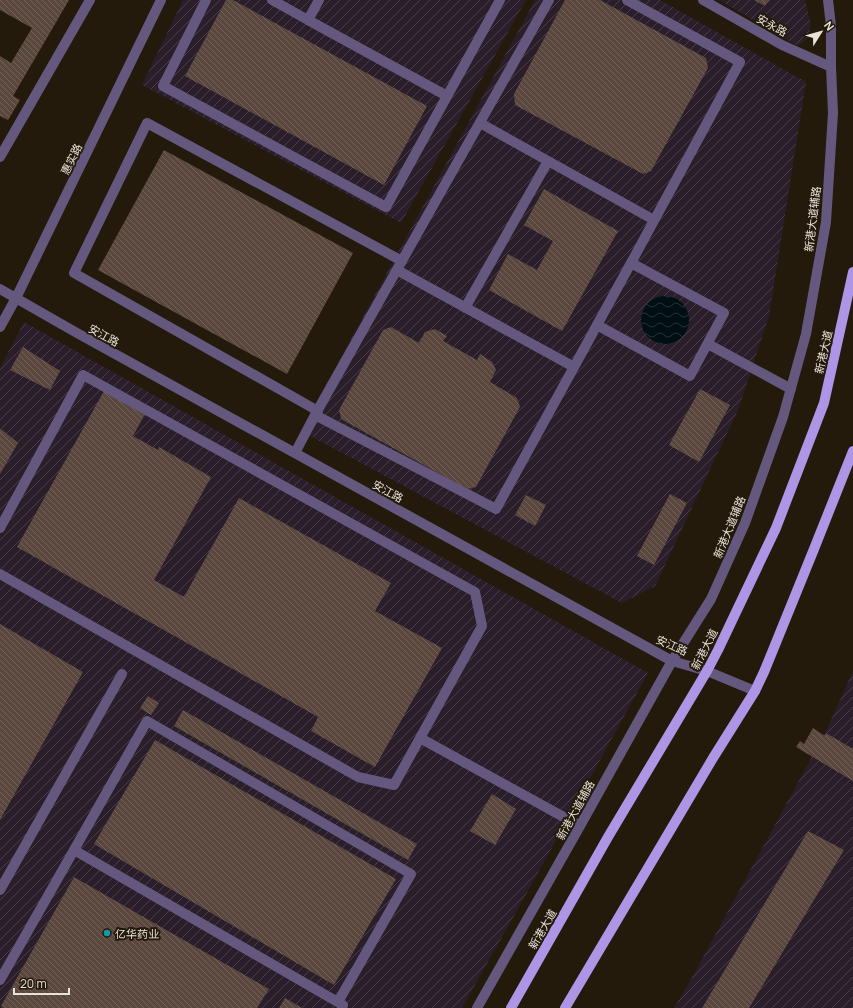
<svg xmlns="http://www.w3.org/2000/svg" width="853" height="1008" font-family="Manrope,'Noto Sans SC',sans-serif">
	<defs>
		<pattern id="industrial-furrows" width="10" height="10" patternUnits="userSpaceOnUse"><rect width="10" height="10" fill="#2a1e2a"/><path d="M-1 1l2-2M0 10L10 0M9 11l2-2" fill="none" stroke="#493e48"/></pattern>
		<pattern id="water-waves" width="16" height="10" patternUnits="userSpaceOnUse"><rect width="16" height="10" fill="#000f13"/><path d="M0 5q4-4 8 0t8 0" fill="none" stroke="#253235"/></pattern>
		<pattern id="building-back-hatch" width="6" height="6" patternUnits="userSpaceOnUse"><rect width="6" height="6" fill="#5a473e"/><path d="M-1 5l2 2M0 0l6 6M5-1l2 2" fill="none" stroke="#726159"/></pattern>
	</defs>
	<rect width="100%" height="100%" fill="#241a0b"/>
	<path fill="url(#industrial-furrows)" d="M183 0H526L401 223 142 85Z
		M535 0H660L806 82 769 316 738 410 655 586 622 603 301 431Z
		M719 0H805L811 25 808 38 798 46Z
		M24 322 648 673 528 891 462 1008H0V368Z
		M853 671V1008H674L689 983 827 729Z"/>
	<path fill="url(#water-waves)" d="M641 320a24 24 0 1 1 48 0a24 24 0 1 1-48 0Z"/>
	<path fill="url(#building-back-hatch)" d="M0 0H69L13 96 20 100 8 120 0 116V56L11 63 32 28 0 10Z
		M226 0H233L427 106 384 185 185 76Z
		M565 0H600L706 58 708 68 651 171 643 174 515 105 514 94Z
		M754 0H769L765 6Z
		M164 150 353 253 287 374 98 270Z
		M544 189 618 231 562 331 489 290 508 254 537 270 553 241 524 225Z
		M391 327 419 343 425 332 435 329 447 336 443 341 477 360 480 354 492 362 496 370 490 382 517 398 520 407 476 487 467 489 341 419 339 410 383 330Z
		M23 347 60 371 50 390 10 370Z
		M700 389 730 405 699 462 669 445Z
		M104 391 145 414 133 436 158 450 159 447 211 477 154 580 184 597 239 498 391 583 375 611 442 648 375 767 311 731 318 717 17 547Z
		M1 429 18 443 0 474V430Z
		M670 494 687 503 654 565 637 556Z
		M526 495 546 505 535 526 515 515Z
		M0 624 83 672 0 820Z
		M148 696 159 703 151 715 140 708Z
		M183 710 417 844 408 860 174 726Z
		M813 728 825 736 826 733 853 749V781L796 747 800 741 804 744Z
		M155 740 396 879 334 985 94 844Z
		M492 794 516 809 495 845 470 831Z
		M808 831 844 850 749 1008H702Z
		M74 877 269 989 257 1008H4L1 1006Z
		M285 998 302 1008H279Z"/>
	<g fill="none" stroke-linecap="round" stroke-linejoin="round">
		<path stroke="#64587f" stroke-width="10" d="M206 0 163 86 386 207 500 0
			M272 0 308 20
			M319 0 308 20 447 96
			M627 0 740 62 631 263
			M703 0 782 45 831 67
			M480 123 654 220
			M0 157 90 0
			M631 263 724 313 690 376 597 325Z
			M397 270 574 367 496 509 315 415 549 0
			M0 289 77 333 672 661 707 671 755 691
			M465 308 548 161
			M0 327 16 298 161 0
			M708 344 791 389
			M574 367 597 325
			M318 411 74 273 147 123 402 261
			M295 453 315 415
			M0 528 83 375 475 592 482 626 394 785 358 777 0 574
			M420 738 580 826
			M74 850 147 721 411 874 338 1002
			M0 890 122 674
			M0 980 74 850 343 1005 342 1008
			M477 1008 580 826 672 661 711 599 745 523 783 417 806 334 826 222 833 113 831 67V26L828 0"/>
		<path stroke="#ae95e5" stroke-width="10" d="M511 1008 608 837 707 671 718 650 776 528 824 403 853 272
			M565 1008 713 758 755 691 764 672 814 549 853 451"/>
	</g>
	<circle fill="#0f9aa8" stroke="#241a0b" stroke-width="1.5" cx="107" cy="933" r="4"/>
	<g text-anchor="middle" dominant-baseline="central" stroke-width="4" stroke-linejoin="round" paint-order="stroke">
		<g font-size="11" fill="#e8e2d8" stroke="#241a0b">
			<text transform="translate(772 25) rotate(29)">安永路</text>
			<text transform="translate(71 159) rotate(-64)">惠实路</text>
			<text transform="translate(812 219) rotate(-83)">新港大道辅路</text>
			<text transform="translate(104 335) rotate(29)">安江路</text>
			<text transform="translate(823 352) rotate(-77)">新港大道</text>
			<text transform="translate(388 491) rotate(29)">安江路</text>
			<text transform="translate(729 527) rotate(-68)">新港大道辅路</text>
			<text transform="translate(672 645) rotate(24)">安江路</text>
			<text transform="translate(704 649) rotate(-63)">新港大道</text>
			<text transform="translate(575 810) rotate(-61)">新港大道辅路</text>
			<text transform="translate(542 929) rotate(-60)">新港大道</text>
		</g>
		<g font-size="11" fill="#e8e2d8" stroke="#241a0b" text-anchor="start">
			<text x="115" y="933">亿华药业</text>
		</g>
	</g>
	<g transform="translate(821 32) rotate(53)" stroke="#241a0b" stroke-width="3" paint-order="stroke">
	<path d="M0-3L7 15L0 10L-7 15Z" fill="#e8e2d8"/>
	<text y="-6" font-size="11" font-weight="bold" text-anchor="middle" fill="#e8e2d8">N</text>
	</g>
	<path d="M14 988v6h55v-6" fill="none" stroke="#e8e2d8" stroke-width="2"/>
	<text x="20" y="988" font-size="12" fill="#e8e2d8" stroke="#241a0b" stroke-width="3" paint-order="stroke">20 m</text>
</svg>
